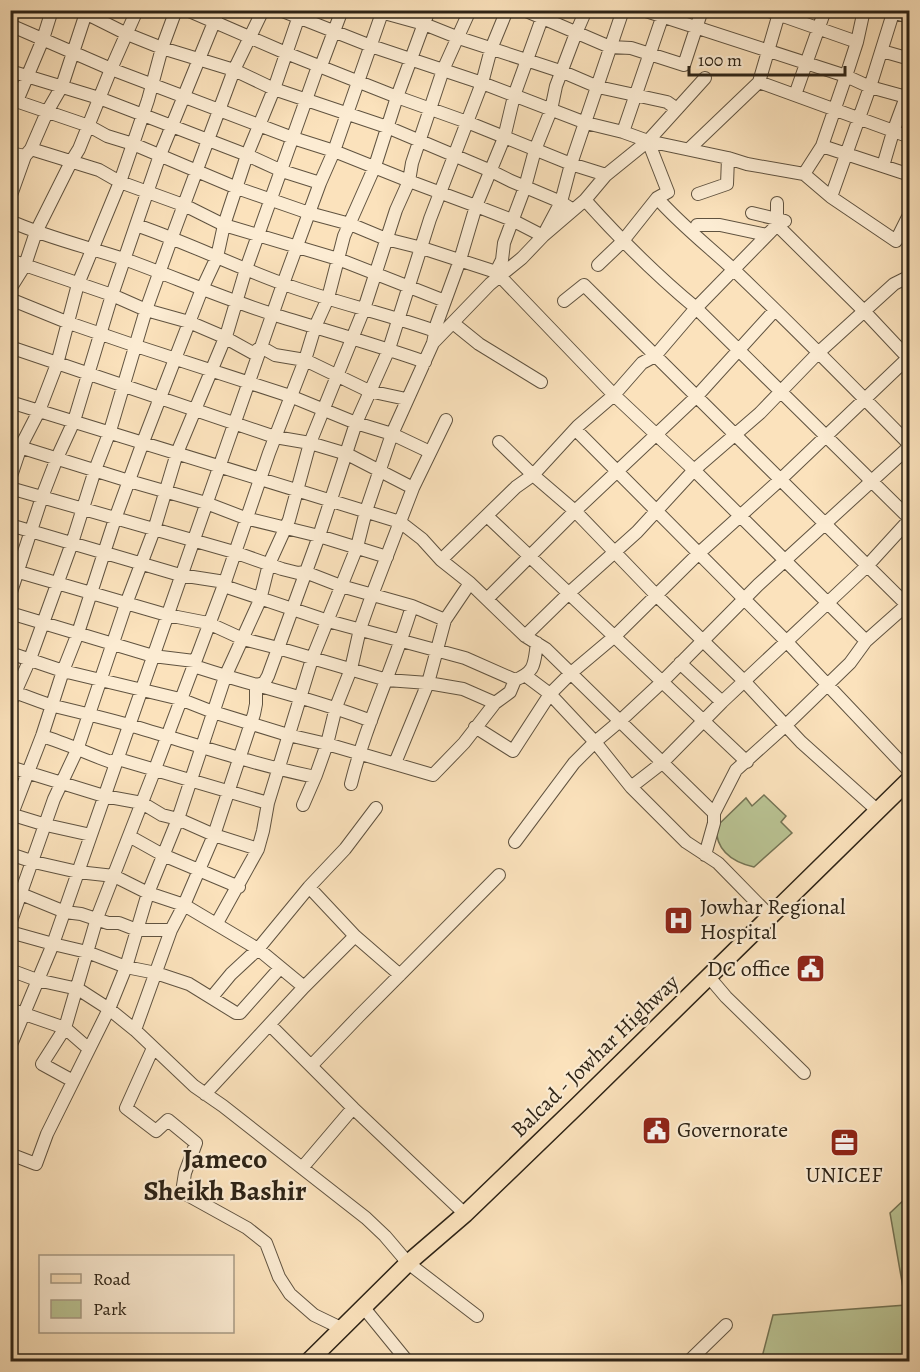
<svg xmlns="http://www.w3.org/2000/svg" width="920" height="1372" font-family="Alegreya,serif">
	<rect width="100%" height="100%" fill="#fbe2bc"/>
	<filter id="stains"><feTurbulence type="fractalNoise" baseFrequency=".00333" numOctaves="4"/><feColorMatrix values="0 0 0 0 .2 0 0 0 0 .09 0 0 0 0 .02 0 0 0 .5 -.17"/></filter>
	<radialGradient id="worn" r=".72"><stop offset=".6" stop-color="#630" stop-opacity="0"/><stop offset="1" stop-color="#630" stop-opacity=".3"/></radialGradient>
	<path fill="#bac494" stroke="#747455" stroke-width="1.5" d="M764 795 786 816 781 822 792 833 754 867C732 862 716 851 716 827L746 798 752 806Z
		M909 1195V1361H761L773 1315 906 1305 890 1213Z"/>
	<g fill="none" stroke-linecap="round" stroke-linejoin="round">
		<defs>
			<path id="minor" d="M79 10 127 34 162 48 234 70 274 89 387 127 491 171 511 181 561 202 573 210
				M187 10 286 53 397 97 467 122 571 164 606 175
				M280 10 371 46 482 83 586 123 623 132 648 141 728 158 747 164 804 174 831 197 896 241 910 213
				M524 10 610 47 631 48 684 65 702 10
				M643 10 846 76 870 87 910 98
				M766 10 857 42
				M883 10 910 17
				M377 11 424 24 459 38 563 72 598 87 667 102 677 109
				M10 25 111 69 293 138 334 151 409 181 476 206 512 220 543 236 561 202 571 164 623 10
				M882 51 910 59
				M10 71 99 98 247 155 282 171 320 183
				M759 82 910 137
				M795 95 825 10
				M10 99 89 126 107 136 133 144 237 188 309 213 350 224 386 239 422 248 496 272 614 395 694 470 866 641
				M17 101 43 39 52 10
				M623 132 664 12
				M822 146 910 175
				M31 149 99 170 120 182 186 206 224 225 338 259 445 301
				M689 149 759 82 780 10
				M10 153 25 156
				M883 166 893 132 910 86
				M804 174 822 146 846 76 857 42 864 10
				M698 194 727 184 728 158
				M831 197 870 87 894 10
				M10 198 25 156 31 149 47 112 62 86 87 10
				M657 198C681 225 708 246 734 270 794 327 852 386 910 445
				M585 200C620 239 656 275 696 308L910 519
				M777 203V225L864 311 910 360
				M752 213 785 221
				M10 221C48 238 88 247 127 260 176 278 223 298 272 314 323 330 374 344 425 362
				M136 225C186 242 232 265 281 283 332 302 384 313 435 331
				M697 225H720L767 235
				M10 260 112 295 146 310 189 322 224 337 253 353 261 347 275 355 305 360 369 391 406 399
				M598 265 622 242 657 198 668 192 648 141
				M496 272 502 260 504 243 525 187 535 150 551 110 556 86 576 33 586 10
				M10 289 25 265 36 232 71 162 79 149 111 69 137 10
				M10 299 69 323 136 346 290 396 356 423 392 434 430 452
				M564 301 584 285 910 608
				M453 323 479 344 541 382
				M433 343 490 284 522 258 543 236 585 200 606 175 648 141 705 78
				M10 347 275 437 310 443 347 454 413 488
				M10 402 400 522 422 539 441 560 470 583 525 636 546 649 714 813V823L705 855
				M576 430 786 641 910 772
				M499 442 533 475 575 511 656 595 744 681 801 742 878 811
				M10 444 129 481 206 503 245 518 319 536 387 557
				M10 479 21 446 39 411 57 364 78 284 120 182 148 100 162 48 176 10
				M10 488 234 552 282 569 298 573 305 572 341 586 412 606 445 620
				M487 516 747 762
				M10 525 180 575 225 582 227 587 328 621 465 658 515 680
				M441 560 516 487 533 475 578 426 614 395 642 363 655 356 696 308 777 225
				M12 570 167 615 208 623 243 639 278 648 387 680 428 683 463 689 495 703
				M10 595 42 497 57 458 74 421 112 295 160 155 219 10
				M487 599 575 511 697 396 775 310
				M10 613 153 656 194 661V666C253 686 313 698 371 721
				M525 636 569 593 637 532 694 470 760 413 818 353 894 284 910 276
				M10 653 63 671 180 699 213 712 288 735 327 744 433 775 464 743 495 703 510 692 515 680C536 672 534 663 537 643
				M680 663 722 702
				M526 676 550 694 595 742 631 787 686 842 718 863 770 916
				M10 691C25 695 39 702 54 706 79 712 104 718 129 725 191 743 252 764 315 777
				M10 704 30 659 72 543 95 470 110 431 146 310 172 237 234 70 263 10
				M475 727 513 751 550 694 571 673 615 636 698 554 781 479 910 356
				M42 736C66 743 88 754 111 762L118 759 268 803
				M395 763 428 683 445 620 470 583
				M10 767 104 796 142 803 162 815 178 819 214 835 258 849
				M351 784C366 723 394 667 412 606
				M631 787 662 763 722 702 868 565 910 519
				M303 805 316 775 327 744 336 707 351 669 360 629 372 595 413 488 446 420
				M714 813 736 770 786 725 850 663 866 641 910 602
				M10 814 46 825 91 835
				M10 819 42 736 63 671 78 633 115 519 143 442 202 289 217 257 224 225 247 155 274 89 301 10
				M129 836 163 855 239 887
				M515 842 574 763 595 742 620 721 662 682 758 585 910 446
				M10 854 34 862 78 872 114 876 148 893 184 905 258 949 304 987
				M309 887 355 936
				M10 892 21 894 65 912 81 914 108 923H119L137 930H171
				M217 923 258 849 263 831 268 803 312 659 357 547 366 511 392 434 433 343 437 323 460 260 476 206 504 138 514 96 545 10
				M10 924 54 799 77 750 126 604 154 530 177 453 227 333 246 269 317 69 321 66 342 10
				M10 932 53 944 87 952 126 967 156 973 189 984 236 1013H240L280 968
				M10 970 37 980 78 989 109 1009 135 1030 194 1086 223 1106 366 1218 385 1236 408 1263 477 1316
				M709 977 726 997 804 1073
				M212 997 231 974 258 949 309 887 345 849 376 808
				M10 1009 65 1028 89 1049
				M270 1025 353 1108 465 1214
				M135 1030 171 930 184 905 214 835 254 714 256 704V685L264 683 268 676 319 536 356 423 389 349 430 219 482 83 491 49 507 10
				M10 1047 53 944 283 284 320 183 334 151 383 10
				M153 1048 126 1108 156 1131 168 1120 196 1143 185 1173 182 1192 247 1228 266 1243 279 1277 290 1294 314 1315 343 1329
				M311 1066 359 1016 499 875
				M73 1081 42 1064 65 1028 97 918 155 769 225 582 269 453 305 360 315 327 328 298 344 236 375 166 397 97 429 10
				M205 1094 304 987 355 936 400 975
				M10 1154 36 1164 47 1134 109 1009 126 967 148 893 178 819 225 677 260 600 269 564 289 520 310 443 364 309 396 210 409 181 412 163 443 70 470 10
				M302 1168 353 1108
				M364 1308 408 1362
				M688 1362 726 1325"/>
			<path id="major" d="M308 1362 408 1263 465 1214 578 1105 910 779"/>
		</defs>
		<use href="#minor" stroke="#605340" stroke-width="14"/>
		<use href="#major" stroke="#2d2316" stroke-width="19"/>
		<use href="#minor" stroke="#fcecd3" stroke-width="12"/>
		<use href="#major" stroke="#fbe2bc" stroke-width="16"/>
	</g>
	<defs>
		<symbol id="hospital-square" viewBox="-11 -11 22 22"><rect x="-9" y="-9" width="18" height="18" rx="4" fill="#8f2418" stroke="#fcecd3"/><path d="M-5-5h3v3.5h4V-5h3V5h-3V1.5h-4V5h-3Z" fill="#fff"/></symbol>
		<symbol id="civic-square" viewBox="-11 -11 22 22"><rect x="-9" y="-9" width="18" height="18" rx="4" fill="#8f2418" stroke="#fcecd3"/><path d="M-.6-6.5H3V-4.5H.6V-3L4-1V1h2V6H-6V1h2V-1L-.6-3ZM-1.2 2.5V6h2.4V2.5Z" fill="#fff"/></symbol>
		<symbol id="office-square" viewBox="-11 -11 22 22"><rect x="-9" y="-9" width="18" height="18" rx="4" fill="#8f2418" stroke="#fcecd3"/><path d="M-6-3h4V-5.5h4V-3h4V5H-6ZM-1-4.5V-3h2v-1.5ZM-6 0V1H6V0Z" fill="#fff"/></symbol>
	</defs>
	<g fill-rule="evenodd">
		<use href="#hospital-square" x="662" y="904" width="33" height="33"/>
		<use href="#civic-square" x="794" y="952" width="33" height="33"/>
		<use href="#civic-square" x="640" y="1114" width="33" height="33"/>
		<use href="#office-square" x="828" y="1126" width="33" height="33"/>
	</g>
	<g text-anchor="middle" dominant-baseline="central" stroke-width="4.5" stroke-linejoin="round" paint-order="stroke">
		<g font-size="22" fill="#2d2316" stroke="#fcecd3" text-anchor="start">
			<text x="700" y="907">Jowhar Regional<tspan x="700" dy="25">Hospital</tspan></text>
			<text x="790" y="969" text-anchor="end">DC office</text>
			<text x="677" y="1130">Governorate</text>
			<text x="844" y="1175" text-anchor="middle">UNICEF</text>
		</g>
		<g font-size="22" fill="#2d2316" stroke="#fcecd3">
			<text transform="translate(595 1056) rotate(-44)">Balcad - Jowhar Highway</text>
		</g>
		<g font-size="28" font-weight="bold" fill="#2d2316" stroke="#fcecd3">
			<text x="225" y="1159">Jameco<tspan x="225" dy="32">Sheikh Bashir</tspan></text>
		</g>
	</g>
	<rect width="920" height="1372" fill="none" stroke="#fbe2bc" stroke-width="36"/>
	<rect x="12" y="12" width="896" height="1348" fill="none" stroke="#2d2316" stroke-width="3"/>
	<rect x="18" y="18" width="884" height="1336" fill="none" stroke="#2d2316" stroke-width="1.5"/>
	<rect x="39" y="1255" width="195" height="78" fill="#fcecd3" stroke="#a99c87" stroke-width="1.5"/>
	<rect x="51" y="1274" width="30" height="9" fill="#fbe2bc" stroke="#a99c87" stroke-width="1.5"/>
	<text x="93" y="1285" font-size="18" fill="#2d2316">Road</text>
	<rect x="51" y="1300" width="30" height="18" fill="#bac494" stroke="#a99c87" stroke-width="1.5"/>
	<text x="93" y="1315" font-size="18" fill="#2d2316">Park</text>
	<path d="M689 66v9h156v-9" fill="none" stroke="#2d2316" stroke-width="3"/>
	<text x="698" y="66" font-size="18" fill="#2d2316" stroke="#fcecd3" stroke-width="4.5" paint-order="stroke">100 m</text>
	<rect width="100%" height="100%" filter="url(#stains)"/>
	<rect width="100%" height="100%" fill="url(#worn)"/>
</svg>
